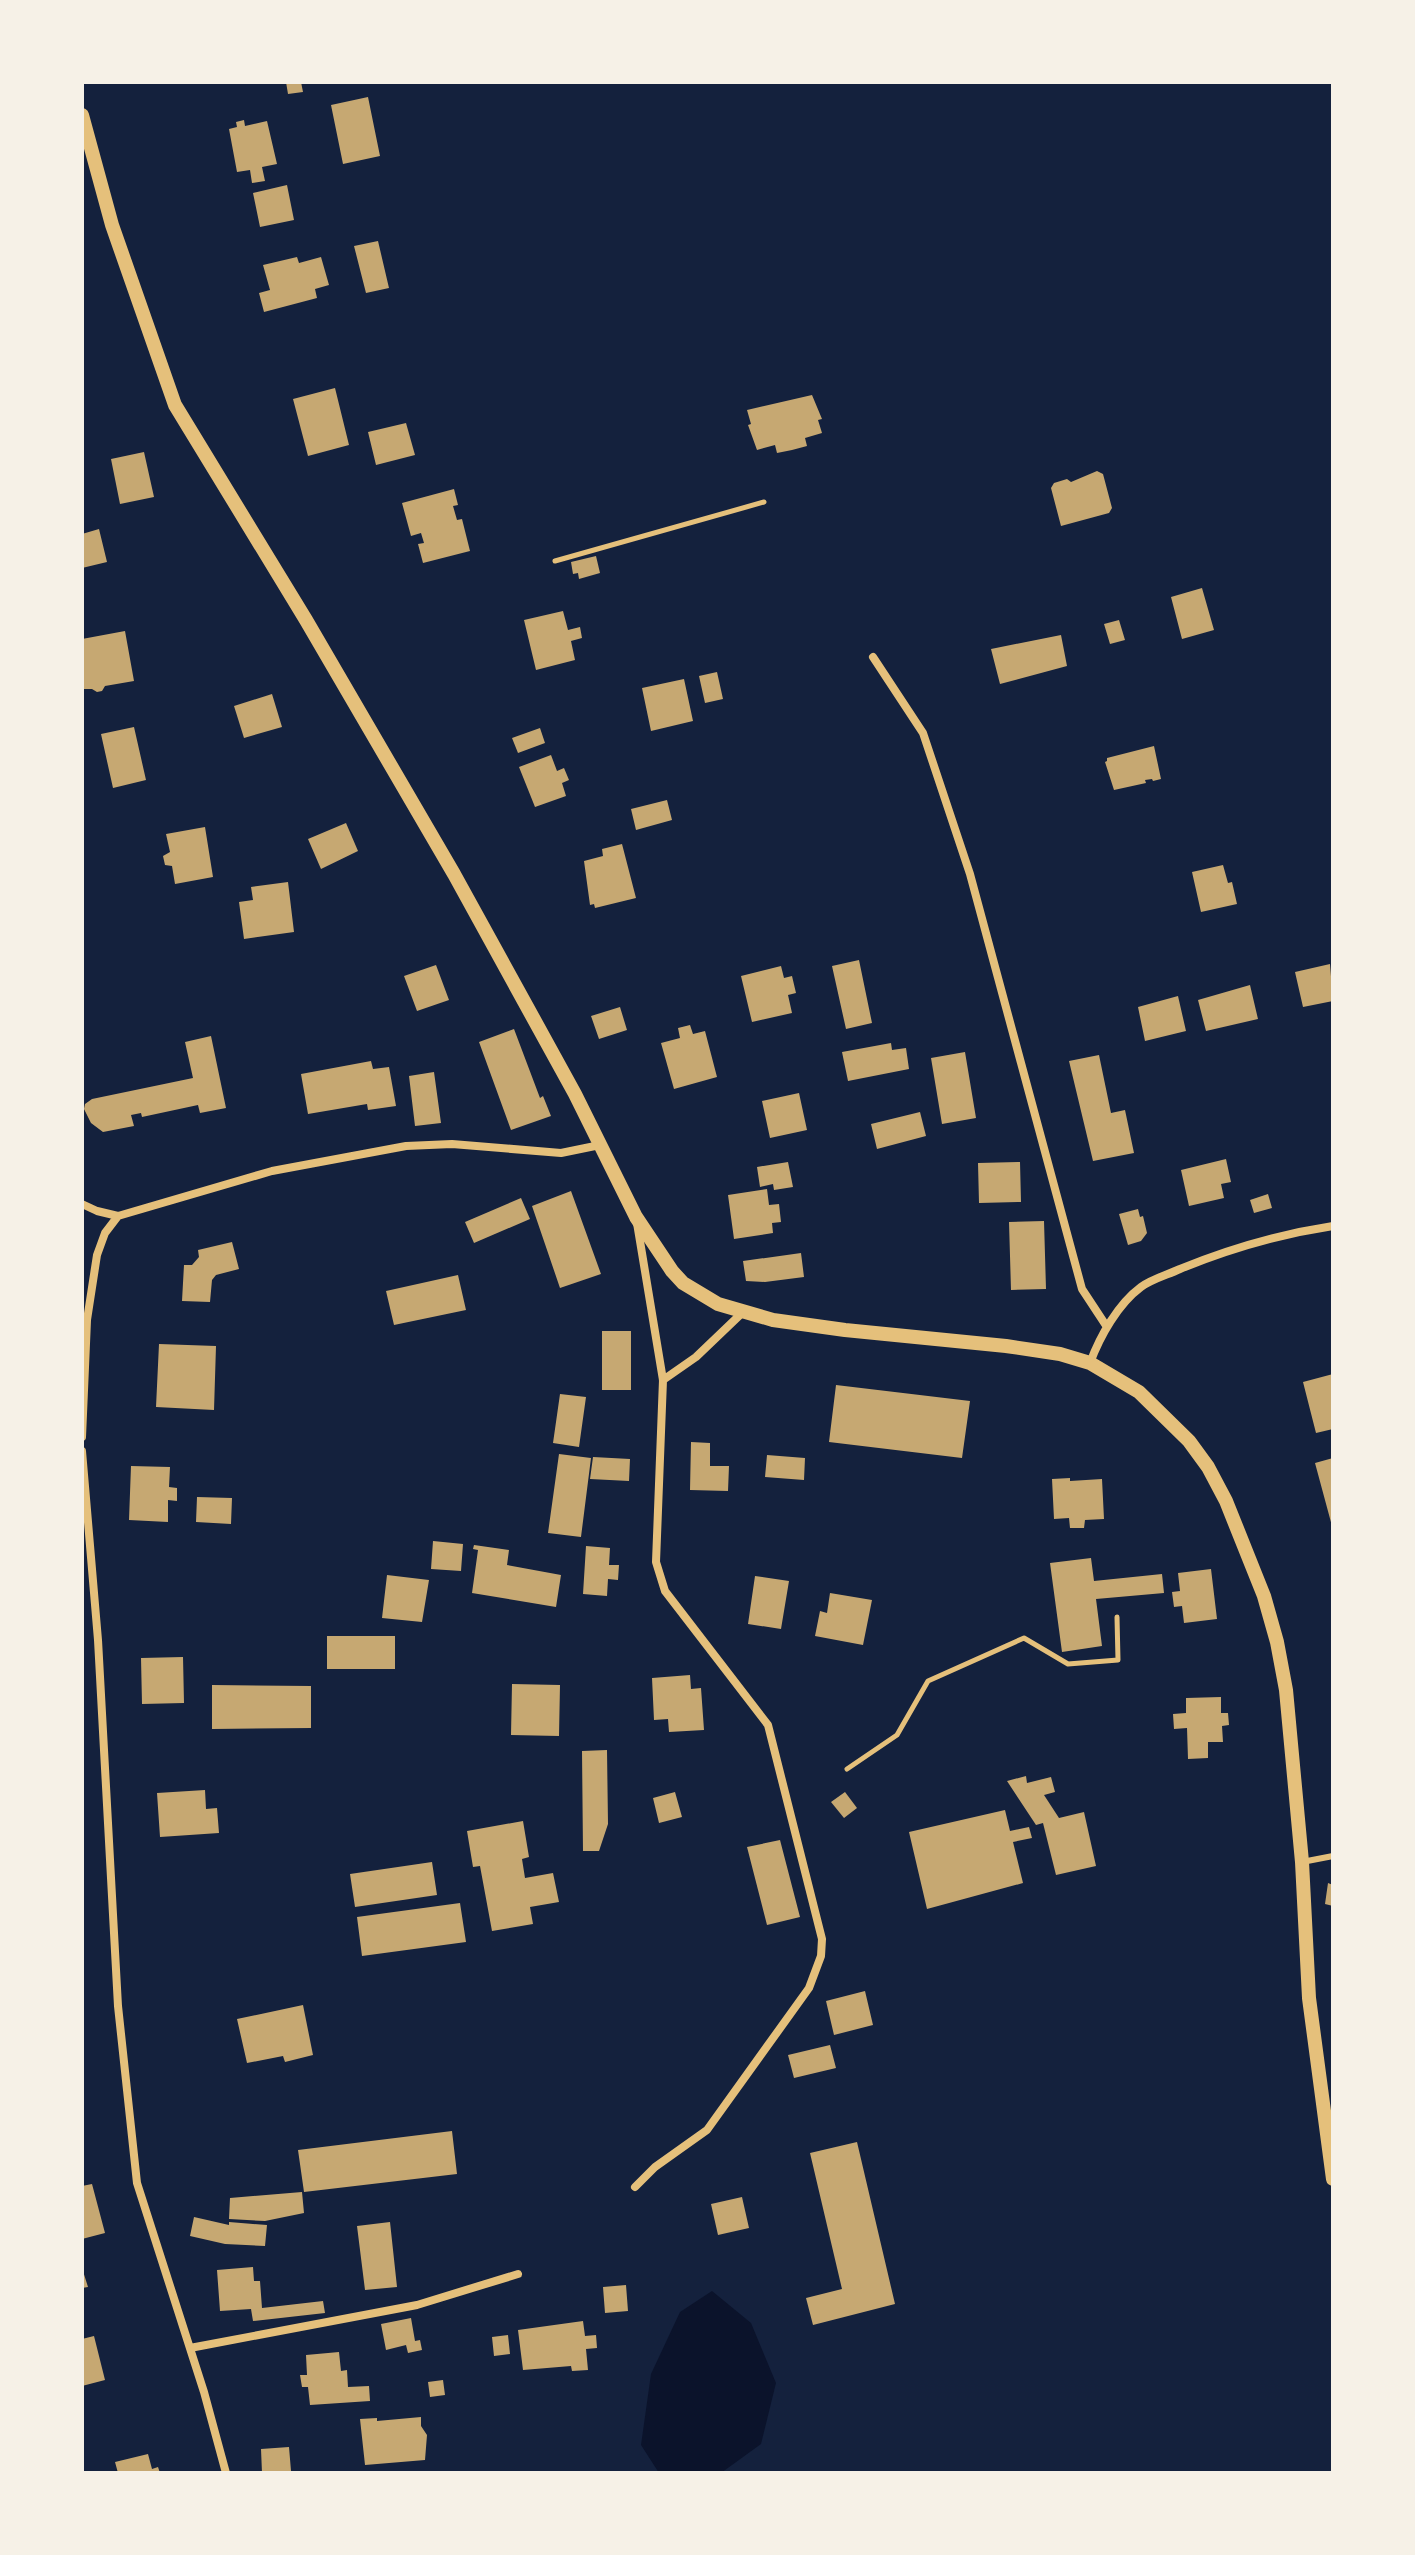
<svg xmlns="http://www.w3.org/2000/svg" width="1415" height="2555" font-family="Mulish,sans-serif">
	<rect width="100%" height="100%" fill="#14213d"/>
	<path fill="#0b132b" d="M712 2291 751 2323 776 2383 761 2444 721 2473H659L641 2445 651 2374 680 2312Z"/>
	<path fill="#c6a872" d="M286 82H301L303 92 288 94Z
		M368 97 380 156 343 164 331 105Z
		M244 120 245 126 267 121 277 164 262 167 265 181 252 183 250 170 237 172 229 129 237 127 236 122Z
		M287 185 294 220 260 227 253 193Z
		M378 241 389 288 366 293 354 246Z
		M297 257 299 263 321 257 329 285 315 289 317 298 264 312 259 293 270 290 263 265Z
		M335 388 349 445 308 456 293 399Z
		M812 395 822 419 818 420 822 433 805 438 807 446 792 450 777 453 775 445 757 450 748 425 751 424 747 410Z
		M406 423 415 455 376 465 368 432Z
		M144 452 154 497 120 504 111 459Z
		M1097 471 1103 474 1112 508 1109 513 1061 526 1051 488 1054 483 1067 479 1071 482Z
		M454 489 458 505 453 506 457 520 462 519 470 551 423 563 418 544 424 543 421 533 411 536 402 503Z
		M99 529 107 562 82 568V534Z
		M596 556 600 573 579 579 578 573 573 574 571 562Z
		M1202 588 1214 630 1182 639 1171 597Z
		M563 611 568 630 580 627 582 638 571 641 575 660 536 670 524 620Z
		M1119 620 1125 640 1110 644 1104 624Z
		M125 631 134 681 105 686 102 691 97 692 92 689H82V639Z
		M1061 635 1067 666 1000 684 991 649Z
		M717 672 723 699 705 703 699 676Z
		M684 679 693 721 651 731 642 688Z
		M272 694 282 727 244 738 234 706Z
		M134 727 146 780 113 788 101 734Z
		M540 728 545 743 518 753 512 738Z
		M1154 746 1161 779 1153 781 1152 779 1145 780 1146 783 1114 790 1105 762 1107 761V758Z
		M551 755 557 771 564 768 569 780 562 783 566 796 535 807 519 767Z
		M667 800 672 820 636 830 631 809Z
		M346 823 358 851 321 869 308 839Z
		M205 827 213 877 175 884 172 866 165 865 163 856 170 852 166 834Z
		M622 844 636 898 595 908 594 904 590 905 584 861 603 856 602 849Z
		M1223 865 1228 883 1232 882 1237 904 1201 912 1192 872Z
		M288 882 294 932 244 939 239 902 253 900 251 887Z
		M859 960 872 1023 846 1029 832 966Z
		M1330 964 1333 1001 1303 1007 1295 972Z
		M436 965 449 1000 417 1011 404 976Z
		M781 966 784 978 792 976 796 993 788 995 792 1013 752 1022 741 976Z
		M1250 985 1258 1019 1206 1031 1198 1000Z
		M1178 996 1186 1031 1145 1041 1138 1007Z
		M620 1007 627 1030 599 1039 591 1016Z
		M690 1025 693 1034 705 1031 717 1077 674 1089 661 1043 680 1038 678 1028Z
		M514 1029 540 1098 543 1096 551 1116 511 1130 479 1042Z
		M211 1036 226 1108 200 1113 198 1105 142 1117 141 1113 131 1115 134 1126 103 1132 91 1123 84 1109 85 1104 92 1099 193 1078 185 1042Z
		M891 1043 892 1050 906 1048 909 1069 848 1081 842 1052Z
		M965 1052 976 1118 942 1124 931 1058Z
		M1099 1055 1111 1113 1125 1110 1134 1153 1093 1161 1069 1061Z
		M371 1061 373 1069 389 1067 396 1106 368 1110 367 1104 308 1114 301 1074Z
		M434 1072 441 1123 415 1126 409 1076Z
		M799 1093 807 1130 770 1138 762 1101Z
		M920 1112 926 1136 877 1149 871 1124Z
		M1226 1159 1231 1182 1221 1184 1224 1198 1189 1206 1181 1170Z
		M788 1162 793 1187 774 1190 773 1184 760 1187 757 1167Z
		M1020 1162 1021 1202 979 1203 978 1163Z
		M767 1189 769 1205 779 1204 781 1222 772 1223 773 1233 734 1239 728 1195Z
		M571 1191 601 1274 560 1288 532 1206Z
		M1268 1194 1272 1208 1254 1213 1250 1200Z
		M521 1198 530 1219 474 1243 465 1222Z
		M1138 1209 1140 1217 1143 1216 1147 1233 1141 1241 1128 1245 1119 1214Z
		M1044 1221 1046 1289 1011 1290 1009 1222Z
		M232 1242 239 1269 216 1275 212 1280 210 1302 182 1301 184 1265H192L199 1257 198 1250Z
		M801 1253 804 1277 765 1282 746 1281 743 1261Z
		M458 1275 466 1310 394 1325 386 1291Z
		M602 1331H631V1390H602Z
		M159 1344 216 1346 214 1410 156 1407Z
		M1333 1374V1429L1316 1433 1303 1382Z
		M836 1385 970 1401 962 1458 829 1442Z
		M560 1394 586 1397 579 1447 553 1443Z
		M691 1442 710 1443V1466H729L728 1491 690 1490Z
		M559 1454 591 1458 581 1537 548 1533Z
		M767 1455 805 1458 804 1480 765 1477Z
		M593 1457 630 1459 629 1481 590 1479Z
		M1333 1458V1526H1332L1315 1463Z
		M131 1466 170 1467 169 1487 177 1488V1501L168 1500V1522L129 1520Z
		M1070 1478V1481L1102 1479 1104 1519 1085 1520 1084 1528H1070L1069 1518 1054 1519 1052 1479Z
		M197 1497 232 1498 231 1524 196 1522Z
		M433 1541 463 1544 461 1571 431 1569Z
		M474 1545 509 1550 507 1565 561 1575 556 1607 472 1593 478 1550 473 1549Z
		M586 1546 610 1548 609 1565H619L618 1580 608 1579 607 1596 583 1594Z
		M1091 1558 1094 1581 1162 1574 1164 1593 1096 1599 1102 1646 1062 1652 1050 1563Z
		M1211 1569 1217 1619 1184 1623 1182 1606 1174 1607 1172 1592 1180 1591 1178 1573Z
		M387 1575 429 1580 422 1622 382 1618Z
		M755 1576 789 1581 781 1629 748 1624Z
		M830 1593 872 1600 863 1645 815 1636 820 1611 827 1613Z
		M327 1636H395V1669H327Z
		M183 1657 184 1703 142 1704 141 1658Z
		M690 1675 691 1689 701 1688 704 1730 669 1732 668 1719 654 1720 652 1678Z
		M512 1684 560 1685 559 1736 511 1735Z
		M212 1685 311 1686V1728L212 1729Z
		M1221 1697V1713H1228L1229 1725 1222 1726 1223 1742H1208V1758L1188 1759 1187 1728 1174 1729 1173 1714 1186 1713V1698Z
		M607 1750 608 1824 599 1851H583L582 1751Z
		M1026 1776 1027 1783 1051 1777 1055 1792 1044 1795 1059 1818 1084 1812 1096 1866 1056 1875 1043 1823 1036 1825 1007 1781Z
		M205 1790 206 1809 217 1808 219 1833 160 1837 157 1793Z
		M675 1792 682 1817 659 1823 653 1798Z
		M845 1792 857 1808 844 1818 831 1802Z
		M1005 1810 1010 1831 1029 1827 1032 1838 1013 1842 1023 1883 927 1909 909 1832Z
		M523 1821 529 1857 522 1859 525 1878 553 1873 559 1902 530 1907 533 1924 492 1931 480 1866 473 1867 467 1831Z
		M780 1840 800 1917 767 1925 747 1847Z
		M432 1862 437 1895 355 1907 350 1874Z
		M1328 1883 1333 1885V1906L1325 1904Z
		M460 1903 466 1942 362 1956 357 1917Z
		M865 1991 873 2025 834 2035 826 2001Z
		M303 2005 313 2055 285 2062 283 2056 247 2063 237 2019Z
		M830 2045 836 2068 794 2078 788 2055Z
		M452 2131 457 2174 304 2192 298 2150Z
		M857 2142 895 2304 813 2325 806 2298 842 2289 810 2153Z
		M92 2184 105 2233 82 2239V2186Z
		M302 2192 304 2213 265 2221 229 2219 230 2198Z
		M742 2197 749 2228 718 2235 711 2204Z
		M194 2217 229 2225V2222L267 2225 265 2246 225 2244 190 2236Z
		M390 2222 397 2287 365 2290 357 2226Z
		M253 2267 254 2281H260L262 2308 323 2301 325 2313 253 2321 251 2309 220 2311 217 2270Z
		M82 2268 88 2287 82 2288Z
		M626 2285 628 2311 605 2313 603 2287Z
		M411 2318 415 2341 420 2340 422 2350 408 2353 406 2345 386 2350 381 2324Z
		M583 2321 585 2336 596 2335 597 2348 586 2349 588 2370 572 2371 571 2366 523 2370 518 2330Z
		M508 2335 510 2354 494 2356 492 2337Z
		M94 2336 105 2380 82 2386V2339Z
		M339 2352 341 2371 347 2370 348 2387 369 2386 370 2401 310 2405 308 2387H302L300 2375H307L306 2355Z
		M443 2380 445 2395 430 2397 428 2382Z
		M421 2417V2426L427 2435 425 2460 365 2465 360 2419 377 2418V2421Z
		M289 2447 291 2471 262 2473 261 2449Z
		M148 2454 152 2469 158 2467 160 2473H118L115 2462Z"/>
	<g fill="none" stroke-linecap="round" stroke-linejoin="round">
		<path stroke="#e5c07b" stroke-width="5" d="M555 561 764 502
			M847 1769 897 1735 928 1681 1024 1638 1068 1664 1118 1660 1117 1617"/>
		<path stroke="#e5c07b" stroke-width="6" d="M1302 1862 1333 1856"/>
		<path stroke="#e5c07b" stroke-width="8" d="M873 657 923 733 970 874 1082 1289 1107 1327
			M82 1204 97 1211 118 1216 272 1171 406 1146 452 1144 561 1153 600 1145
			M1090 1363C1100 1336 1118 1304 1141 1287 1152 1279 1167 1275 1180 1269 1229 1249 1280 1234 1333 1226
			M663 1380 696 1357 742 1313
			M82 1437 87 1320 97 1255 105 1233 118 1216
			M82 1451 98 1640 118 2006 137 2183 204 2392 226 2473
			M635 2187 655 2167 707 2130 809 1988 821 1956 822 1939 768 1725 665 1591 656 1562 663 1380 637 1223
			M190 2348 417 2305 518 2274"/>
		<path stroke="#e5c07b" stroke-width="14" d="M82 115 112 225 175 405 306 620 454 874 575 1094 636 1217 672 1271 683 1283 718 1304 773 1320 845 1330 1006 1346 1060 1354 1090 1363 1139 1392 1189 1441 1208 1467 1226 1501 1264 1596 1277 1642 1286 1690 1302 1862 1309 1998 1333 2179"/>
	</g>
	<rect width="1415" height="2555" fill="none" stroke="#f6f1e7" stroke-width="168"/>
</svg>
